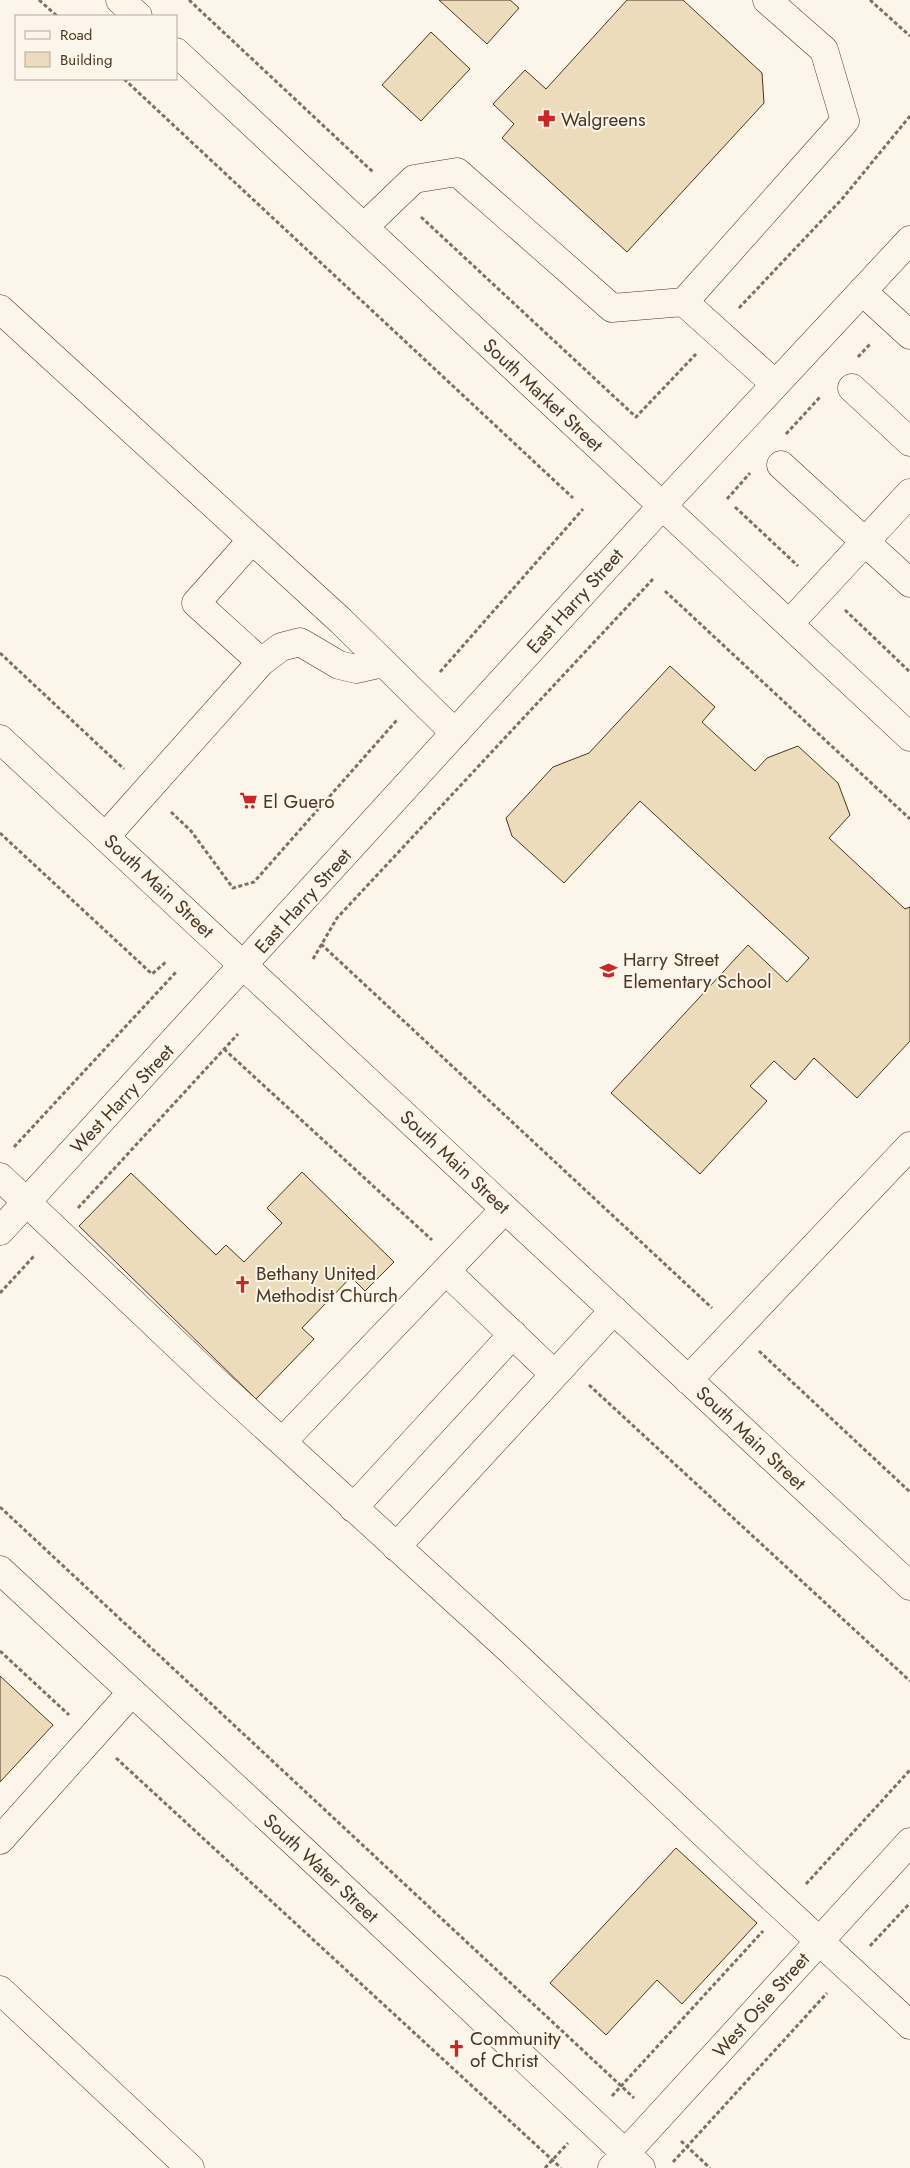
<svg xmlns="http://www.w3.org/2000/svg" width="910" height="2168" font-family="Jost,sans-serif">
	<rect width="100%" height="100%" fill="#fbf6e9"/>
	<path fill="#ecdcbc" stroke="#4a3520" d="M439 0H510L519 8 487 44Z
		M627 0H683L762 73 764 103 627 252 502 138 514 124 493 104 525 70 546 89Z
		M431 32 470 69 421 121 382 85Z
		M670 666 715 707 702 722 755 771 767 758 798 746 838 783 850 815 829 838 905 909 910 907V1041L857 1098 814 1058 795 1080 774 1061 750 1086 767 1101 700 1174 611 1093 748 945 787 982 809 958 640 801 564 883 512 836 506 818 553 767 589 753Z
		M302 1172 394 1262 365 1291 351 1277 302 1328 314 1339 256 1399 79 1226 131 1173 216 1255 226 1245 244 1262 282 1223 267 1208Z
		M0 1676 53 1725 0 1782Z
		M676 1848 757 1923 682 2004 657 1980 606 2035 550 1983Z"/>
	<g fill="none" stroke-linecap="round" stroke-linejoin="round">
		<defs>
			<path id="minor" d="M120 0 138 16
				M176 52 910 737
				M364 227 414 179 457 172 612 308 684 302 775 384
				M862 291 910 335
				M684 302 845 121 824 50 767 0
				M0 309 341 621 455 733
				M852 388 910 442
				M781 465 910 583
				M789 624 910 493
				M261 662 281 647 300 642 339 665 356 669 383 663
				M0 739 910 1586
				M105 837 261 662 196 603 252 540
				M0 1177 213 1379 510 1650 736 1864 910 2025
				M0 1231 662 506 910 240
				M446 1271 554 1374
				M688 1380 910 1146
				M282 1442 505 1209
				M353 1508 513 1334
				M396 1547 614 1310
				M0 1570 307 1854 641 2168
				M0 1840 132 1692
				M0 1990 190 2168
				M612 2168 910 1842"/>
		</defs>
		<use href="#minor" stroke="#4a3520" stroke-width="29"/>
		<path stroke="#7f6f5c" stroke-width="3" stroke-dasharray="4 2.5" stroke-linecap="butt" d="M39 0 57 16
			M189 0 374 173
			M870 0 910 36
			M124 79 573 498
			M421 217 636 417 696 354
			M739 308 842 199 910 116
			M858 357 871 343
			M786 434 821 396
			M727 499 750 473
			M735 507 798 566
			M665 591 910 819
			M845 610 910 672
			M0 653 124 769
			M440 672 583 509
			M171 812 191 831 233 888 254 882 397 720
			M0 833 152 974 167 961
			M321 944 712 1308
			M313 959 337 918 653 579
			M224 1049 432 1240
			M14 1147 177 971
			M78 1208 238 1034
			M0 1293 35 1255
			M759 1351 910 1492
			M589 1385 910 1681
			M0 1507 634 2098
			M0 1651 69 1715
			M116 1758 561 2168
			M806 1884 910 1770
			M870 1946 910 1903
			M612 2096 763 1931
			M681 2141 710 2168
			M673 2162 827 1993
			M545 2168 568 2143"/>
		<use href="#minor" stroke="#fbf6e9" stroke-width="28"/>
	</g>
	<defs>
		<symbol id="pharmacy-bare" viewBox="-9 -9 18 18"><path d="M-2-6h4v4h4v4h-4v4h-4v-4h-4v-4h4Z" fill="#c62828" stroke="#fbf6e9" stroke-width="2.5" paint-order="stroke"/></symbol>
		<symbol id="supermarket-bare" viewBox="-9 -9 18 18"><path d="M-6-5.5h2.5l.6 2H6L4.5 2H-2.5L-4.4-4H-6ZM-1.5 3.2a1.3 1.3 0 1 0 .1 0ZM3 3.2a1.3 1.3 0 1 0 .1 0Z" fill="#c62828" stroke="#fbf6e9" stroke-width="2.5" paint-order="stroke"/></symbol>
		<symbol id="school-bare" viewBox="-9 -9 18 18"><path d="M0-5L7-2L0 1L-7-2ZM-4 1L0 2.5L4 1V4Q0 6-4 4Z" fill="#c62828" stroke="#fbf6e9" stroke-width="2.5" paint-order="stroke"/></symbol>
		<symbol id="church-bare" viewBox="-9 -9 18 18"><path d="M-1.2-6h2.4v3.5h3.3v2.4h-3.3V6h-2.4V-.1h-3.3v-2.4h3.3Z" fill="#c62828" stroke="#fbf6e9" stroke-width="2.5" paint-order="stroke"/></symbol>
	</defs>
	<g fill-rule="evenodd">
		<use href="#pharmacy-bare" x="534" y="106" width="25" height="25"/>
		<use href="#supermarket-bare" x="236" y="788" width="25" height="25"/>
		<use href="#school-bare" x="596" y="958" width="25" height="25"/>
		<use href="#church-bare" x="230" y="1272" width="25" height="25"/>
		<use href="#church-bare" x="444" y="2036" width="25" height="25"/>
	</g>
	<g text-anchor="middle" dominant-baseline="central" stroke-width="4" stroke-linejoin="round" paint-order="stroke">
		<g font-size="19" fill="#4a3520" stroke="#fbf6e9" text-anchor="start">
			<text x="561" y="119">Walgreens</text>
			<text x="263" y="801">El Guero</text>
			<text x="623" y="959">Harry Street<tspan x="623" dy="22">Elementary School</tspan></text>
			<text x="256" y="1273">Bethany United<tspan x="256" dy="22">Methodist Church</tspan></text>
			<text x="470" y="2038">Community<tspan x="470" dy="22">of Christ</tspan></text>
		</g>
		<g font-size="19" fill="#4a3520" stroke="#fbf6e9">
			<text transform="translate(543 395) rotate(43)">South Market Street</text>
			<text transform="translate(575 601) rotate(-48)">East Harry Street</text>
			<text transform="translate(159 886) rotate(43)">South Main Street</text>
			<text transform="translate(303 901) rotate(-48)">East Harry Street</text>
			<text transform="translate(122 1099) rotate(-47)">West Harry Street</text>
			<text transform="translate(455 1162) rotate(43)">South Main Street</text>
			<text transform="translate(751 1438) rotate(43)">South Main Street</text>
			<text transform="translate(321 1868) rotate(43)">South Water Street</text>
			<text transform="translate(761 2005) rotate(-48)">West Osie Street</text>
		</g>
	</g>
	<rect x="15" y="15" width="162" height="65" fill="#fbf6e9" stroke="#b4a999"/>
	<rect x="25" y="31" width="25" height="8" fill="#fbf6e9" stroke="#b4a999"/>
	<text x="60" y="40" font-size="15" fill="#4a3520">Road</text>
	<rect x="25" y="52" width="25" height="15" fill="#ecdcbc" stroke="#b4a999"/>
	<text x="60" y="65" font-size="15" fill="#4a3520">Building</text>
</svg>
